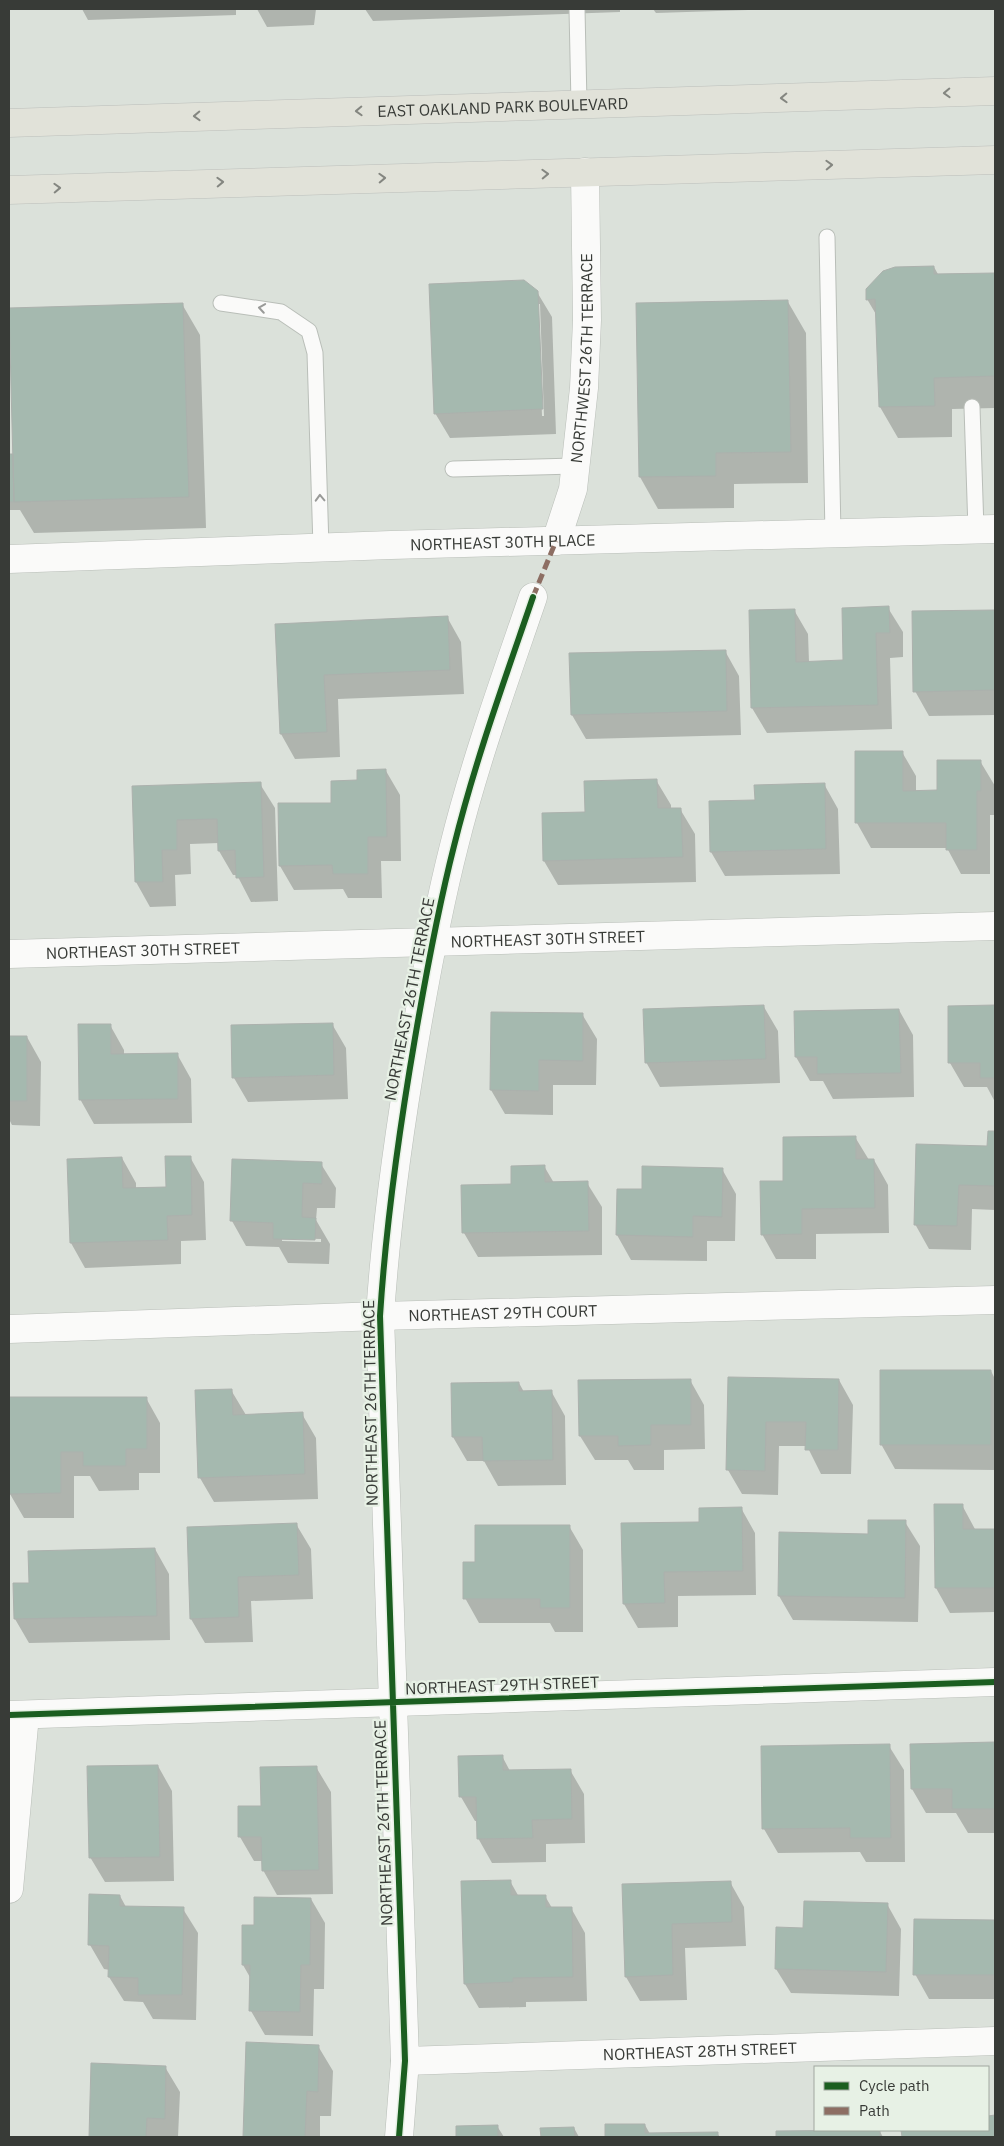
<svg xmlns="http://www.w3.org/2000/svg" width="1004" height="2146" font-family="'IBM Plex Sans',sans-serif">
	<rect width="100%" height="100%" fill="#dbe1da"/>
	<path fill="#0003" fill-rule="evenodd" d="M60 9H236V15L88 20 82 9Z
		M257 9H316L314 25 267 27Z
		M365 9H620V12L373 21Z
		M653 9H776L656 13Z
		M934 267 939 276 995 274V408L952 409V437L898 438 880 407 877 316 867 299Z
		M537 292 552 317 556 434 450 438 435 413ZM538 304H540L544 416H542Z
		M788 302 806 333 808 483 734 484V508L658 509 640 477 637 304Z
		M182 304 200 335 206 528 34 533 20 510H9V456L14 455Z
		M888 608 903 632V657L890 658 892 729 767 733 752 708 750 611 794 610 808 634 809 662H845Z
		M995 611V715L929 716 915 691 913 613Z
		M447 617 461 642 464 694 338 699 340 757 295 759 281 734 277 625Z
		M725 651 739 676 741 735 586 739 572 715Z
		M857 752H902L916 776V792L938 791 980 761 995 786V815H990V874H961L947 848H871L857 823Z
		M386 771 400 795 401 861H381L382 898H348L343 889 294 890 280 866 333 804 358 781Z
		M656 780 671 805V809H680L695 834 696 882 558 885 544 861 586 813Z
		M260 784 275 808 278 901 251 902 237 875H233L219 851V843L190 844 191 874 175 875 176 906 150 907 136 882 133 787Z
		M824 784 838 809 840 874 725 876 711 852 756 801Z
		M764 1007 778 1031 780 1083 660 1087 646 1062Z
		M949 1007H995V1102L987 1087H964L950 1063Z
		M899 1010 913 1035 914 1097 833 1099 823 1081H810L796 1057Z
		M582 1014 597 1039 596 1085H553V1115L505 1114 491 1090Z
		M332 1024 346 1048 348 1099 248 1102 234 1078Z
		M110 1025 124 1050V1055L177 1054 191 1079 192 1123 94 1124 80 1099Z
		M9 1037H27L41 1062 40 1126 12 1125 9 1119Z
		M989 1132H995V1210L972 1209 971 1250 929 1249 915 1224 989 1147Z
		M855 1137 869 1160H874L888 1185 889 1233 816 1234V1259H776L762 1234 785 1182Z
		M190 1157 204 1182 206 1240 181 1241V1264L85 1268 71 1243 69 1160 122 1158 136 1183V1189L167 1188Z
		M321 1164 336 1188 335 1208H317L316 1220 330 1244 329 1264 288 1263 279 1247 246 1246 232 1221ZM282 1238 321 1239V1242L282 1241Z
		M544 1166 554 1183H587L602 1207V1255L478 1257 464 1233Z
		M722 1169 736 1194 735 1241H707V1261L631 1260 617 1235 643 1191Z
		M991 1371 995 1379V1470L895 1469 881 1444Z
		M730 1378 839 1380 853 1405 851 1474H821L807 1446H779L778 1495 742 1494 728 1470Z
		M690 1380 704 1405 705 1449 664 1450V1470H634L628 1460H595L580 1436Z
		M519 1383 524 1392 551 1391 565 1416 566 1485 498 1486 484 1461H467L453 1437Z
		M231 1390 246 1415 302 1414 316 1438 318 1499 214 1502 200 1478Z
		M10 1398H146L160 1423V1473H139V1490L99 1491 90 1476H74V1518H24L10 1494Z
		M962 1505 976 1531H995V1612L950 1613 936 1588Z
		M741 1508 755 1533 756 1595 678 1596V1627L638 1628 624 1604 700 1523Z
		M905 1522 920 1546 918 1622 793 1620 779 1596 869 1535Z
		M296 1524 311 1549 313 1599 251 1601 253 1642 205 1643 191 1619Z
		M569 1526 583 1550V1632H555L550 1623H479L465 1598 476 1564Z
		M155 1549 169 1574 170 1640 29 1643 15 1619 30 1584Z
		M995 1744V1833H968L956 1813H926L912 1789V1745Z
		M889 1746 904 1770 905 1862H866L860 1852 778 1853 764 1829Z
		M502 1756 510 1771 570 1770 584 1794 585 1843 546 1844V1862L492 1863 478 1838V1821H475L461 1797Z
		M158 1766 172 1791 174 1881 105 1882 90 1857Z
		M316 1767 331 1792 333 1894 277 1895 263 1870V1861H254L240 1837 262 1807Z
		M510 1881 519 1897 545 1896 552 1908H571L585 1933 587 2001 526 2002V2007L479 2008 465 1984Z
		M730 1882 744 1907 746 1946 685 1948 687 2000 640 2001 626 1977 623 1885Z
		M120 1896 126 1907 183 1909 198 1933 196 2020 153 2019 143 2002 124 2001 109 1977 110 1970 104 1969 90 1945Z
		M311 1899 325 1923 324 1989H314L313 2036 265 2035 251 2011V1979L243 1965 255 1926Z
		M887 1904 901 1929 899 1996 791 1993 776 1969 805 1929Z
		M915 1920 995 1921V1999H929L915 1974Z
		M247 2044 318 2046 333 2071 331 2116H320V2137H244Z
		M92 2065 165 2067 180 2092 178 2137H90Z
		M988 2117H995V2137H903L902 2130H988Z
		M645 2125 650 2134 717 2133 720 2137H606V2126Z
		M497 2126 504 2137H458L457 2127Z
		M574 2128 579 2137H542V2129Z
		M879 2130 883 2137H777V2132Z"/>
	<path fill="#a5b9af" stroke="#acb1ad" d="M934 266V274L995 273V376L934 378 935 406 879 407 875 299 866 300V289L883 271 895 267Z
		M524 280 538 291 543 409 434 414 429 284Z
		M788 300 791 452 716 453V476L639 477 636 303Z
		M183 303 189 497 14 502 9 308Z
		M9 454H13L14 502H9Z
		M889 606 890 633H876L878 705 751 708 749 610 795 609 796 662 843 660 842 608Z
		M995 610V690L913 692 912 611Z
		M448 616 450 670 324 675 327 732 280 734 275 624Z
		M726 650 727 711 571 715 569 653Z
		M855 751H903V791L937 790V760H981V791H977V850H946V823H855Z
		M386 769 387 837H368V874H333L332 865 279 866 278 803H331V781L357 780V770Z
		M657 779 658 808H681L683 857 543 861 542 813 585 812 584 781Z
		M261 782 264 877 236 878 235 850 218 851 217 819 177 820V850H162L163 882H135L132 786Z
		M825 783 826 849 710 852 709 801 755 800 754 785Z
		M764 1005 766 1059 645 1063 643 1009Z
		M995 1005V1078H980V1063H948V1006Z
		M899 1009 901 1073 817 1074V1057H795L794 1011Z
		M491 1012 583 1013V1061L539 1060V1091L490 1090Z
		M333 1023 334 1075 232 1078 231 1025Z
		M78 1024H111V1054L178 1053V1099L79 1100Z
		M9 1036H27V1101H9Z
		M988 1131H995V1186L959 1185 957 1226 914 1225 916 1144 987 1146Z
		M856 1136V1159H874L875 1208 802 1209V1234L761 1235 760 1181H783V1137Z
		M165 1156H191L192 1215 167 1216 168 1240 70 1243 67 1159 122 1157 123 1188 166 1187Z
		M232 1159 322 1162V1184L303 1183 302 1217 316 1218 315 1240 273 1239V1223L230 1221Z
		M545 1165V1182L588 1181 589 1231 462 1233 461 1185 511 1184V1166Z
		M642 1166 723 1168 722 1217 693 1216V1237L616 1235 617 1189H642Z
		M880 1370H991V1445H880Z
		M728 1377 839 1379 838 1450H805L806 1422H766L765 1471 726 1470Z
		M691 1379V1425H651V1445L618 1446V1436H579L578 1380Z
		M519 1382V1391L552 1390 553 1460 483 1461 482 1437H452L451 1383Z
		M232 1389 233 1415 303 1412 305 1474 198 1478 195 1390Z
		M9 1397H147V1449H126V1466H83V1452H61V1493L9 1494Z
		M934 1504H963V1529H995V1588H935Z
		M742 1507 743 1571 664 1572 665 1603 623 1604 621 1523 699 1522V1508Z
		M868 1520H906L905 1598 778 1596 779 1532 868 1534Z
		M297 1523 299 1575 238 1577 239 1617 190 1619 187 1527Z
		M475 1525H570V1608H540V1599H463V1562H475Z
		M155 1548 157 1616 14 1619 13 1583H29L28 1551Z
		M995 1742V1809H952V1789H911L910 1744Z
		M890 1744 891 1838H850V1828L762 1829 761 1746Z
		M503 1755V1770L571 1769 572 1819 532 1820 533 1838 477 1839 476 1797H459L458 1756Z
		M158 1765 160 1857 89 1858 87 1766Z
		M317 1766 319 1870 262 1871 261 1837H238V1806H261L260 1767Z
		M511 1880V1895H546V1907H572L573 1977 513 1978V1982L464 1984 461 1881Z
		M731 1881 732 1922 672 1924 673 1975 625 1977 622 1884Z
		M89 1894 120 1895V1906L184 1907 182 1995H138V1978L108 1977 109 1946 88 1945Z
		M254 1897 311 1898 310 1965H301L300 2012 249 2011 250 1965H242V1925H254Z
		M804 1901 888 1903 886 1972 775 1969 776 1927 803 1928Z
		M914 1919 995 1920V1975H913Z
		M246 2042 319 2045 318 2092 307 2091 305 2137H243Z
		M91 2063 166 2066 165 2119 147 2118 146 2137H89Z
		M995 2115V2137H902L901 2130H988V2116Z
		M605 2124H645V2133L718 2132V2137H605Z
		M498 2125V2137H456V2126Z
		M574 2127 575 2137H541L540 2128Z
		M880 2130V2137H776V2131Z"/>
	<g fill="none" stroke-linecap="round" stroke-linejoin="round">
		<defs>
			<path id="service" d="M577 9 579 104
				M827 237 833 534
				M221 303 281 312 309 331 315 353 321 547
				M972 407 976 530
				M453 469 575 466"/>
			<g id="minor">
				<path id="s1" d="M556 541 573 489 584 388 587 320 585 172"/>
				<path id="s2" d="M9 559 391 545 995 529"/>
				<path id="s3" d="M9 954 995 926"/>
				<path id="s4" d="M9 1329 380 1316 995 1300"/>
				<path d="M9 1715 995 1682"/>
				<path d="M9 1889 25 1715"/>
				<path id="s5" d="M405 2061 995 2041"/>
				<path d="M399 2137 405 2061 380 1316C386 1223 399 1131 415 1038 426 974 438 909 454 846 475 761 505 679 533 597"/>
			</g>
			<g id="primary">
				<path id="s6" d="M9 123 995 91"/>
				<path d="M9 190 995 160"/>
			</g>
		</defs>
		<use href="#service" stroke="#b9beb8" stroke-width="17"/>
		<use href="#minor" stroke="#b9beb8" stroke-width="29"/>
		<use href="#primary" stroke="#bcbfbb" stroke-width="29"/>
		<use href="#service" stroke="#fafaf9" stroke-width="15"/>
		<use href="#minor" stroke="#fafaf9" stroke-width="28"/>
		<use href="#primary" stroke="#e1e2d9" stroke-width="28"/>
		<path stroke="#8d6e63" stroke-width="5" stroke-dasharray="10 5" stroke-linecap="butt" d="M533 597 556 541"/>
		<defs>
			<path id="cycleway" d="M9 1715 995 1682
				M399 2137 405 2061 380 1316C386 1223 399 1131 415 1038 426 974 438 909 454 846 475 761 505 679 533 597"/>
		</defs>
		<use href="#cycleway" stroke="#e7f1e5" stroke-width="9"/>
		<use href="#cycleway" stroke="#1b5e20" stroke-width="6"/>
	</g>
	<defs><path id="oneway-chevron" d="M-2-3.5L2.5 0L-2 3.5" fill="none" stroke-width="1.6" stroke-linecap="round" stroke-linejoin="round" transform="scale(1.25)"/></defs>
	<g stroke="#848680">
		<use href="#oneway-chevron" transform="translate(947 93) rotate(178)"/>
		<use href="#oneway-chevron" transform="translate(784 98) rotate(178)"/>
		<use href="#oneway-chevron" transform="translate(359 111) rotate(178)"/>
		<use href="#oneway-chevron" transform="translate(197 116) rotate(178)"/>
		<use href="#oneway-chevron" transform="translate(829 165) rotate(-2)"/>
		<use href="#oneway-chevron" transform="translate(545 174) rotate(-2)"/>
		<use href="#oneway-chevron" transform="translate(382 178) rotate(-2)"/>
		<use href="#oneway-chevron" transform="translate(220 182) rotate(-2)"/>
		<use href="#oneway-chevron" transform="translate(57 188) rotate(-2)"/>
	</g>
	<g stroke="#999a98">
		<use href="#oneway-chevron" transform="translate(262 308) rotate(-171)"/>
		<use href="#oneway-chevron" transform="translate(320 498) rotate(-92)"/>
	</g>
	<g text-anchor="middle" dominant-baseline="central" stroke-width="4.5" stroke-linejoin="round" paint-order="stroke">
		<g font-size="16" fill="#383b37" stroke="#e7f1e5">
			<text stroke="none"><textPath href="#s6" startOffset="494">EAST OAKLAND PARK BOULEVARD</textPath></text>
			<text stroke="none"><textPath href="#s1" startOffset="186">NORTHWEST 26TH TERRACE</textPath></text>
			<text stroke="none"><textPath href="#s2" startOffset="494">NORTHEAST 30TH PLACE</textPath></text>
			<text stroke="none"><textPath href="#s3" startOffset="539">NORTHEAST 30TH STREET</textPath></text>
			<text stroke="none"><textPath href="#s3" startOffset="134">NORTHEAST 30TH STREET</textPath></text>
			<text transform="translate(409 999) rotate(-79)">NORTHEAST 26TH TERRACE</text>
			<text stroke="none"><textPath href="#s4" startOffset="494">NORTHEAST 29TH COURT</textPath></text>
			<text transform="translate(370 1403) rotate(-91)">NORTHEAST 26TH TERRACE</text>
			<text transform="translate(502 1685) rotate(-2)">NORTHEAST 29TH STREET</text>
			<text transform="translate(383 1823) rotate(-92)">NORTHEAST 26TH TERRACE</text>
			<text stroke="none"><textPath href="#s5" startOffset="295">NORTHEAST 28TH STREET</textPath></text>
		</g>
	</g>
	<rect width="1004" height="2146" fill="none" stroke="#383b37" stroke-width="20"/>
	<rect x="814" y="2066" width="175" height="65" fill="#e7f1e5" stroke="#a1a89f"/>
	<rect x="824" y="2082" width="25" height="8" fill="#1b5e20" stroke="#a1a89f"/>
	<text x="859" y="2091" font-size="15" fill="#383b37">Cycle path</text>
	<rect x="824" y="2107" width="25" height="8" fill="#8d6e63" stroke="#a1a89f"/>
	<text x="859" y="2116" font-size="15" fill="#383b37">Path</text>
</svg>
